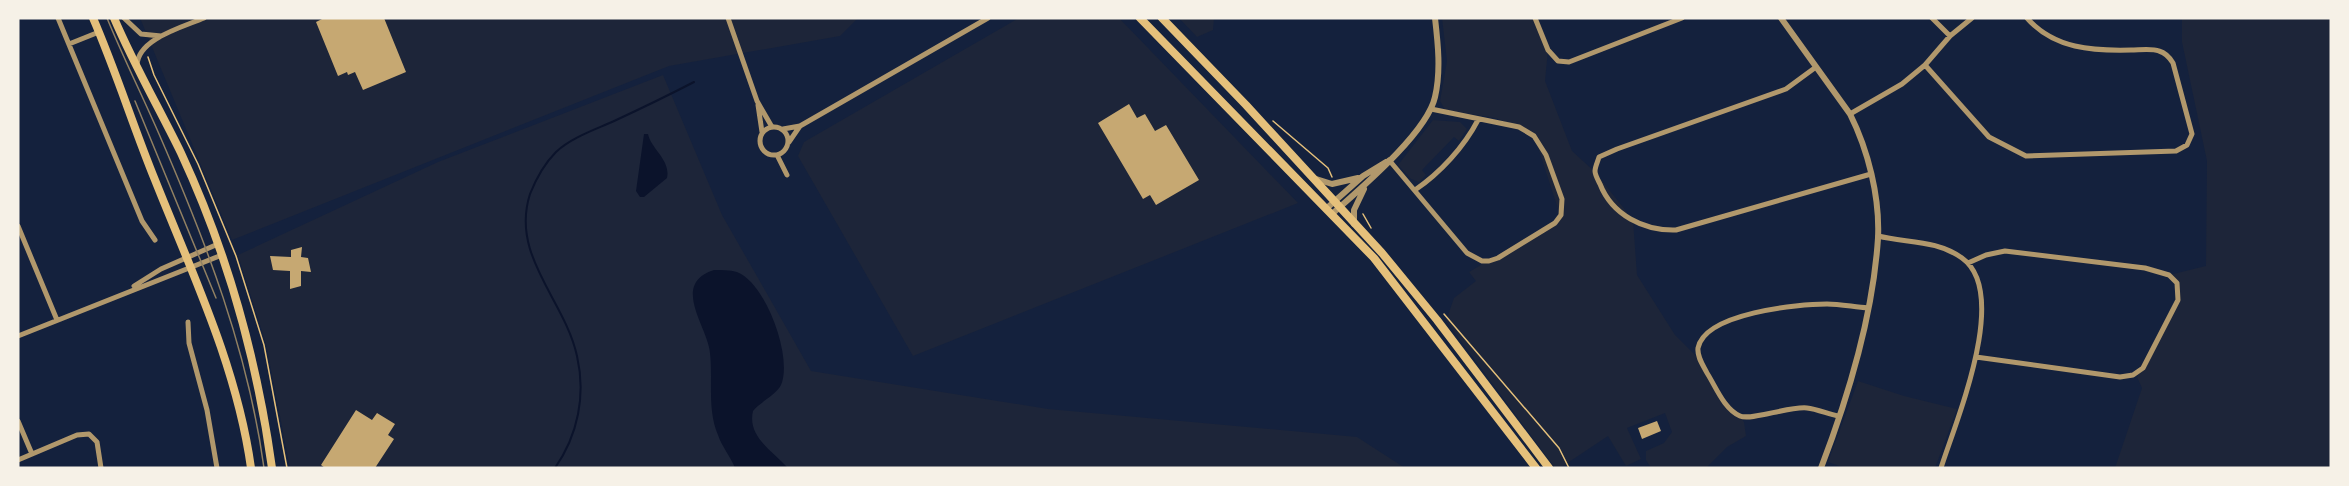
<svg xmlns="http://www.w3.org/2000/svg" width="2349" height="486" font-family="'Exo 2',sans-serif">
	<rect width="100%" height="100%" fill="#14213d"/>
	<path fill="#1d2539" d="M140 18H858L840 36 669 66 232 240Z
		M1019 18H1119L1298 203 913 356 798 156 804 142Z
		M1179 18H1214L1213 30 1197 37Z
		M1442 18H1535L1548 50 1545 81 1572 151 1595 172 1633 220 1637 275 1675 335 1699 359 1719 392 1744 422 1746 436 1727 447 1706 468H1651L1646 460V451L1664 443 1672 432 1665 413 1627 428 1641 459 1626 466 1608 436 1560 468H1555L1446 321 1454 298 1476 281 1469 272 1561 218 1533 132 1495 118 1445 110 1440 101 1447 61Z
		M2182 18H2331V468H2115L2142 388 2137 377 2178 300 2177 286 2169 275 2206 266 2207 161 2182 42Z
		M663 75 722 215 811 371 1048 409 1357 437 1405 468H290L266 344 238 255 438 162Z
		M1433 120 1460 122 1467 129 1459 141 1454 137 1422 170 1426 175 1419 182 1411 179 1398 165Z
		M1858 381 1904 396 1957 409 1935 468H1845L1828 462Z"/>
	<path fill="#0b132b" d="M644 134H648C651 149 671 160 667 178L644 197H640L636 191Z
		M714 270C721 270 730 270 737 272 766 283 793 358 781 385 776 395 760 402 753 411 747 437 773 451 788 468H735C731 457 722 447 718 435 707 409 713 381 710 353 708 327 670 284 714 270Z"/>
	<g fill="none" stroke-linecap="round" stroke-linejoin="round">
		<path stroke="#0b132b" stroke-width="2" d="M555 468C578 435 586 395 577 356 565 300 510 256 530 194 536 179 544 164 556 152 571 138 594 130 612 122 640 109 667 96 694 82"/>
	</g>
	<path fill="#c6a872" d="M324 18H384L406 72 363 90 355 72 348 75 347 72 338 76 316 22Z
		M1129 104 1137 118 1145 114 1155 131 1166 125 1199 180 1156 205 1150 195 1143 199 1098 123Z
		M302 247 301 257 308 258 311 272 301 271V286L290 289V271L273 270 270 256 291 257V250Z
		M356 410 372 420 377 413 395 424 388 435 394 439 375 468H325L321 465Z
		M1657 421 1661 431 1642 439 1638 428Z"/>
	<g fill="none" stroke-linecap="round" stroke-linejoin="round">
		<path stroke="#e5c07b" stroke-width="1.5" d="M148 57 154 75 198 164 236 256 264 345 287 468
			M1273 121 1328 168 1332 177
			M1363 214 1371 228
			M1444 314 1559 448 1569 468"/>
		<path stroke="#b1986c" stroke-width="5" d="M58 18 142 221 155 240
			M124 18 141 34 161 36
			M728 18 757 101 772 127
			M1535 18 1548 50 1558 61 1569 62 1682 18
			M1932 18 1950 36
			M69 44 99 32
			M1925 65 1989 137 2026 156 2176 151 2187 145 2192 134 2173 63C2170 58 2166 53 2159 51 2152 48 2139 50 2131 50 2093 51 2054 49 2027 18
			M137 66C137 39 183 27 204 18
			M1816 67 1786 89 1617 149 1599 157C1598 161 1595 167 1595 171 1595 175 1598 180 1600 184 1612 215 1644 231 1676 230L1871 174
			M758 105 762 132
			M1850 114 1902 84 1925 65 1950 36 1972 18
			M760 141a14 14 0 1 1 28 0a14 14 0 1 1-28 0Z
			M783 129 800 126 988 18
			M789 142 800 126
			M777 155 787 175
			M1389 160 1467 253 1482 261H1489L1498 258 1555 223 1561 215 1562 199 1546 155 1534 136 1519 127 1431 109
			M1415 190C1440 173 1464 147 1478 120
			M18 226 57 320
			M1878 236C1907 243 1937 240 1962 258 2011 293 1955 423 1941 468
			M1968 263 1986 255 2005 251 2145 268 2169 275 2177 283 2178 300 2143 368 2133 375 2120 377 1976 357
			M134 286 161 269 218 244
			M188 322 189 343 207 410 217 468
			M18 336 222 255
			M1838 416C1828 414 1817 409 1807 408 1789 406 1751 421 1740 416 1724 409 1716 387 1707 373 1703 365 1697 357 1698 348 1705 313 1798 304 1827 304 1840 304 1854 307 1868 308
			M18 421 32 454
			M18 460 77 435 89 434 97 442 101 468"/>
		<path stroke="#b1986c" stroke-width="6" d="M1781 18 1850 114C1868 150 1880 197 1878 238 1873 316 1849 395 1821 468
			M1313 178 1332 184 1358 178
			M1327 208 1363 176 1386 162
			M1332 214C1360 189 1427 133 1435 97 1441 71 1438 44 1435 18
			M1354 224V210L1364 189"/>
		<path stroke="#e5c07b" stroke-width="8" d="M1140 18 1374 258 1536 468
			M1162 18 1246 105 1382 253 1437 320 1549 468"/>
		<path stroke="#e5c07b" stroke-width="8" d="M93 18C116 71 133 126 155 180 192 273 237 367 251 468
			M114 18C134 65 159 108 181 153 227 252 257 360 272 468"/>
		<path stroke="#918062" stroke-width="1.5" d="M107 18C123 57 142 95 159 134 206 242 248 351 264 468
			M135 101 216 298"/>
	</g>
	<rect width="2349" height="486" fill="none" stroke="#f6f1e7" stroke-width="39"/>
</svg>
